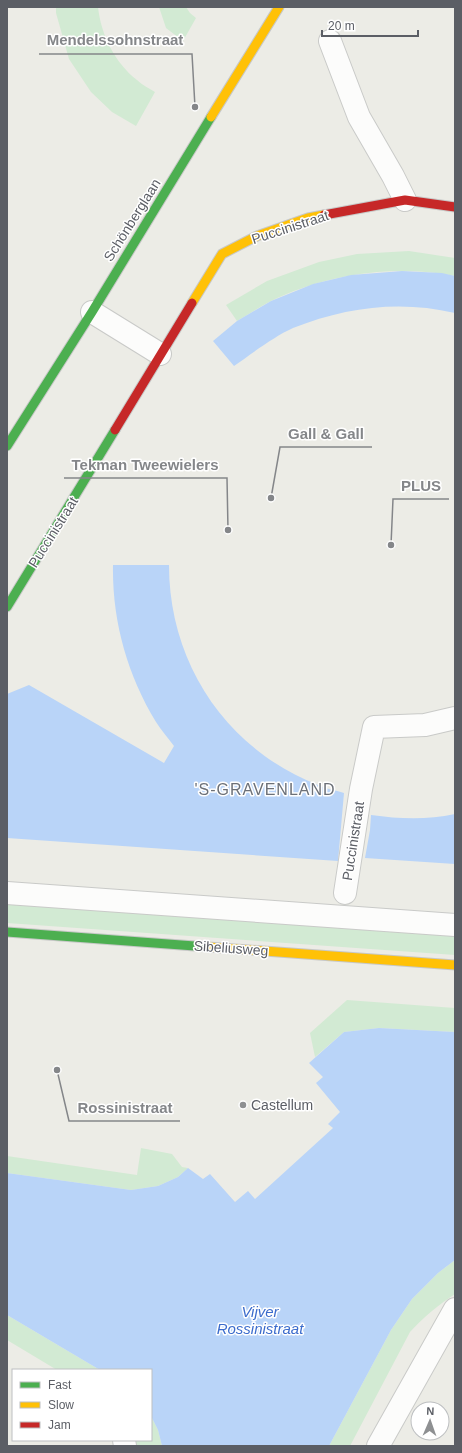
<svg xmlns="http://www.w3.org/2000/svg" width="462" height="1453" font-family="Arial,sans-serif">
	<rect width="100%" height="100%" fill="#ecece6"/>
	<path fill="#d2ead3" d="M56 7H98C101 35 115 63 137 80 142 85 149 88 155 92L136 126 112 112 91 92 69 59 56 13Z
		M159 7H186L190 13 196 18 183 41 166 28Z
		M409 251 455 258V276C395 264 326 274 271 301 259 307 248 315 237 321L226 305 267 281 319 262 357 254Z
		M7 902 455 935V955L7 923Z
		M347 1000 455 1008V1032L379 1028 344 1032 315 1057 310 1033Z
		M141 1148 172 1154 182 1167 188 1168 178 1177 158 1186 131 1190 7 1173V1156L137 1175Z
		M455 1260V1294C438 1305 424 1317 410 1332L350 1446H329L391 1330 412 1299 438 1273Z
		M7 1315 100 1370H57L7 1340Z
		M151 1416 158 1430 162 1446H132V1440H151Z"/>
	<path fill="#b9d4f8" d="M402 271 442 273 455 276V313C400 300 346 307 293 328 275 336 251 354 234 366L213 341 237 321 271 301 313 284 351 275Z
		M113 565H169C169 663 226 749 318 785 326 789 335 790 344 793L338 861 7 838V694L29 685 164 763 174 746C168 738 161 730 156 722 127 674 112 620 113 565Z
		M455 814V864L365 858 370 830 371 815C400 819 427 820 455 814Z
		M379 1028 455 1032V1260L438 1273 412 1299 391 1330 329 1446H162L158 1430 151 1416V1370H100L7 1315V1173L131 1190 158 1186 178 1177 188 1168 203 1179 210 1174 235 1202 248 1191 255 1199 333 1128 328 1124 340 1112 316 1083 323 1077 309 1063 344 1032Z"/>
	<g fill="none" stroke-linecap="round" stroke-linejoin="round">
		<defs>
			<path id="street" d="M330 41 359 117 393 176 405 200
				M92 312 160 354
				M7 893 455 925
				M345 893 361 789 374 727 425 725 455 718
				M124 1440 125 1446
				M378 1446 455 1309"/>
			<path id="fast" d="M7 446 92 312 211 117
				M7 607 115 430
				M7 932 208 947"/>
			<path id="slow" d="M211 117 279 7
				M192 303 222 254 257 236 308 218 324 215
				M208 947 455 965"/>
			<path id="jam" d="M324 215 405 200 455 207
				M115 430 192 303"/>
		</defs>
		<use href="#street" stroke="#c9cac8" stroke-width="24"/>
		<use href="#fast" stroke="#c7c8c7" stroke-width="11"/>
		<use href="#slow" stroke="#c7c8c7" stroke-width="11"/>
		<use href="#jam" stroke="#c7c8c7" stroke-width="11"/>
		<use href="#street" stroke="#fcfcfb" stroke-width="22"/>
		<use href="#fast" stroke="#4caf50" stroke-width="9"/>
		<use href="#slow" stroke="#ffc107" stroke-width="9"/>
		<use href="#jam" stroke="#c62828" stroke-width="9"/>
	</g>
	<circle fill="#8e9092" stroke="#fff" stroke-width="1.5" cx="243" cy="1105" r="4"/>
	<g text-anchor="middle" dominant-baseline="central" stroke-width="3" stroke-linejoin="round" paint-order="stroke">
		<g font-size="14" fill="#5b5e65" stroke="#fff">
			<text transform="translate(132 220) rotate(-58)">Schönberglaan</text>
			<text transform="translate(290 227) rotate(-18)">Puccinistraat</text>
			<text transform="translate(53 532) rotate(-58)">Puccinistraat</text>
			<text transform="translate(353 841) rotate(-81)">Puccinistraat</text>
			<text transform="translate(231 948) rotate(4)">Sibeliusweg</text>
		</g>
		<g font-size="14" fill="#5b5e65" stroke="#fff" text-anchor="start">
			<text x="251" y="1105">Castellum</text>
		</g>
		<g font-size="15" font-style="italic" fill="#3c6ccc" stroke="#fff">
			<text x="260" y="1311">Vijver<tspan x="260" dy="17">Rossinistraat</tspan></text>
		</g>
		<g font-size="16" letter-spacing="1" fill="#6c7077" stroke="#fff">
			<text x="265" y="789">'S-GRAVENLAND</text>
		</g>
	</g>
	<path fill="none" stroke="#848689" stroke-width="1.5" d="M195 107L192 54H39M271 498L280 447H372M228 530L227 478H64M391 545L393 499H449M57 1070L69 1121H180"/>
	<g fill="#848689" stroke="#fff" stroke-width="1.5">
		<circle cx="195" cy="107" r="4"/>
		<circle cx="271" cy="498" r="4"/>
		<circle cx="228" cy="530" r="4"/>
		<circle cx="391" cy="545" r="4"/>
		<circle cx="57" cy="1070" r="4"/>
	</g>
	<g font-size="15" text-anchor="middle" font-weight="bold" fill="#848689" stroke="#fff" stroke-width="3" stroke-linejoin="round" paint-order="stroke">
		<text x="115" y="45">Mendelssohnstraat</text>
		<text x="326" y="439">Gall &amp; Gall</text>
		<text x="145" y="470">Tekman Tweewielers</text>
		<text x="421" y="491">PLUS</text>
		<text x="125" y="1113">Rossinistraat</text>
	</g>
	<rect width="462" height="1453" fill="none" stroke="#5b5e65" stroke-width="16"/>
	<rect x="12" y="1369" width="140" height="72" fill="#ffffff" stroke="#bdbfc1"/>
	<rect x="20" y="1382" width="20" height="6" fill="#4caf50" stroke="#bdbfc1"/>
	<text x="48" y="1389" font-size="12" fill="#5b5e65">Fast</text>
	<rect x="20" y="1402" width="20" height="6" fill="#ffc107" stroke="#bdbfc1"/>
	<text x="48" y="1409" font-size="12" fill="#5b5e65">Slow</text>
	<rect x="20" y="1422" width="20" height="6" fill="#c62828" stroke="#bdbfc1"/>
	<text x="48" y="1429" font-size="12" fill="#5b5e65">Jam</text>
	<g transform="translate(430 1421) rotate(2)"><circle r="19" fill="#ffffff" stroke="#bdbfc1"/>
	<path d="M0-3L7 15L0 10L-7 15Z" fill="#8e9092"/>
	<text y="-6" font-size="11" font-weight="bold" text-anchor="middle" fill="#5b5e65">N</text>
	</g>
	<path d="M322 30v6h96v-6" fill="none" stroke="#5b5e65" stroke-width="2"/>
	<text x="328" y="30" font-size="12" fill="#5b5e65" stroke="#ffffff" stroke-width="3" paint-order="stroke">20 m</text>
</svg>
